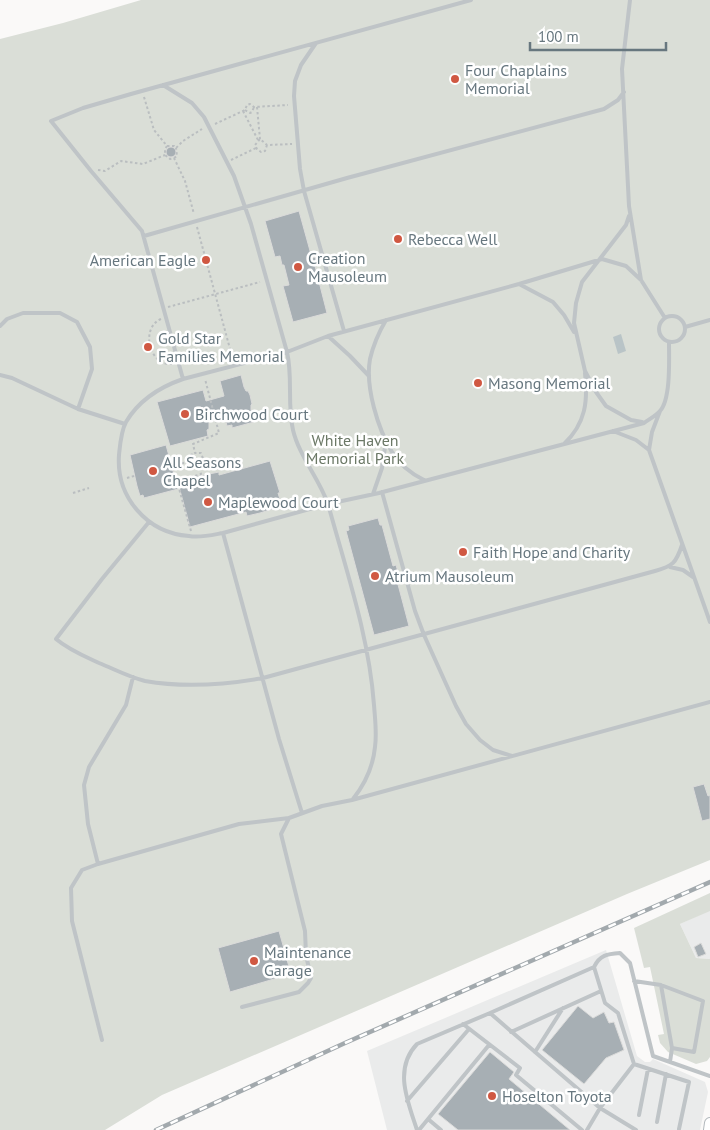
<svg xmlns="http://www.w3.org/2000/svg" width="710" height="1130" font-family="'PT Sans',sans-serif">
	<rect width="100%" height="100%" fill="#faf9f8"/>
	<path fill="#eaebeb" d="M708 911H710V959L696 958 680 924Z
		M606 950 637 1056 645 1062H650L653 1059 705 1082 708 1092 700 1130H387L367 1051Z"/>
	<path fill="#daded7" d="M141 0H710V860L627 894 162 1095 105 1130H0V39L63 23Z
		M710 893V911L680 924 696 958 710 959V1057L707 1061 696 1064 668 1052 660 1043 658 1035 664 1034 650 967 644 968 634 928Z"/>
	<path fill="#b9c4c7" d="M621 334 626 351 618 354 613 337Z"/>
	<path fill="#a7afb4" stroke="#dbdbda" d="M166 152a5 5 0 1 1 10 0a5 5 0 1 1-10 0Z
		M299 211 312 258 316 257 318 265 315 266 327 313 293 322 283 286 289 285 284 265H282L280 256 275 257 265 221Z
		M241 375 244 387 246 391H248L250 395 252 404 251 405V410L254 422 232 428V425L227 426 224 414 209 418V429L207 430 208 436 170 446 157 402 203 390 206 401 224 396 220 381Z
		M166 445 178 489 144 498 143 495 140 496 137 486 130 455Z
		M270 461 280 493H278L282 506 260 513 247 516 246 512 190 527 178 483 199 476 219 472V475Z
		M378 518 380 525H382L393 566 396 565 398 572 395 573 409 626 374 635 346 531 349 530 348 526Z
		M704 784 708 796 710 795V819L702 821 693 787Z
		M279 931 291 974 230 992 218 948Z
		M701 943 706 954 698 957 694 947Z
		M578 1006 593 1018 604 1012 609 1023 614 1022 624 1050 606 1058 584 1084 542 1050Z
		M490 1052 514 1072 509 1079 570 1130H458L438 1114Z"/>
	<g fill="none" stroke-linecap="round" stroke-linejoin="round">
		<defs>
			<path id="secondary" d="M709 1130 710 1123"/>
		</defs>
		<use href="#secondary" stroke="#b2b8bc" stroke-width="12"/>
		<path stroke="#babec0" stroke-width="2" stroke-dasharray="2.5 2.5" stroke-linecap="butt" d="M144 97 154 130 167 146 165 149V155L170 159 174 158 185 181 194 214
			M257 107 260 139
			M245 110 250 113 252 112 254 107
			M243 111 258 140
			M215 124 245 110 247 105 250 104 254 107 288 105
			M267 145 265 151 261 152 257 149 255 145 260 139 267 145 292 144
			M167 146H174L176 148 183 141 202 129
			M174 158 177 156 176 148
			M231 160 256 148
			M98 170 105 171 121 161 143 164 165 155
			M197 227 233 360
			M168 307 260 282
			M161 319C140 328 149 366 172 364
			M191 461 194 466 198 465
			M172 466 191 461V455L195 453
			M127 478 134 476
			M73 493 89 488
			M191 531 178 485 184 483 183 480 201 474 199 465 204 461 201 453H195L193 444 219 433 205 379"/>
		<path stroke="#bfc4c7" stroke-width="4" d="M630 0 622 69 629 206 641 280
			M316 43 301 65 295 81 294 96 300 169 304 191 344 331
			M163 85 192 103 204 117 234 176 251 224 287 352 183 379
			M629 216 626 225 582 282 576 303 574 323 585 371 596 392 606 406 631 420 642 422
			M144 236 347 178 604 109 618 100 624 92
			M519 284 553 302 564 315 574 332
			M659 329a13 13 0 1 1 26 0a13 13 0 1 1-26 0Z
			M665 318 641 280 626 266 602 259 519 284 328 336 287 352C293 377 287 404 293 430 299 456 319 478 328 504L379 493 644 423C649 419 656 416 660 411 671 399 669 359 669 342
			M386 320C379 332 373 346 370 359 365 387 378 429 392 452 399 464 412 474 424 480
			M0 326 7 319 23 313H60L77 322 90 347 92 369 78 409
			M685 327 710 320
			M328 336 350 356 369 376
			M0 375 12 378 78 409 125 424
			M660 411 652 432 649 450 710 622
			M613 431 636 440 649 450
			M564 444C586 423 588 401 585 373
			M382 492 415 611 424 635 456 706 466 724 480 740 493 750 512 756
			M373 494 382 468 386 440
			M149 522 102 579 56 639C69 650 84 656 99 663 114 669 129 677 145 681 185 688 224 685 263 678L655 571C673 566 676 563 682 545
			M223 533 328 504C346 570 369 636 374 705 375 719 377 733 375 747 373 767 365 784 353 799
			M670 567 683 570 693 577
			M133 677 126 705 89 767 84 785 88 824 98 864 239 824 289 818
			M302 813 279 739 223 533C212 535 200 538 189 536 147 533 116 497 119 455 120 445 121 431 126 422 139 400 160 387 183 379L142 231 91 171 51 121 83 108 131 94 471 0
			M98 864 82 870 71 888 72 921 102 1040
			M594 967C600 955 607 954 620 953L630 963 653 1056 710 1076
			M634 981 661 985 703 1001 694 1052 672 1048
			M661 985 672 1048 670 1062
			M242 1007 299 992 308 983 311 978 306 955 305 931 281 834 289 818 322 806 352 800 710 702
			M490 1013 594 967 605 1003 618 1013 634 1064
			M463 1024 520 1068 516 1075 582 1130
			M511 1032 601 991
			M535 1052 563 1008
			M407 1101 469 1029
			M639 1115 648 1069
			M428 1119 441 1130
			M657 1122 666 1074
			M417 1130C408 1102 393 1069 417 1044L490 1013 600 1108 636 1130
			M419 1130 489 1045
			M587 1130 600 1108 634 1064 689 1082 679 1129"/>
		<use href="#secondary" stroke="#fff" stroke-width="10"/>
		<defs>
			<path id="rail" d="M156 1130 345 1043 710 882"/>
		</defs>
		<use href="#rail" stroke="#a2a9ad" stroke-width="4.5"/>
		<use href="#rail" stroke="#fff" stroke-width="2.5" stroke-dasharray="8" stroke-linecap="butt"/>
	</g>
	<g fill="#d05842" stroke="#fff" stroke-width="2">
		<circle cx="455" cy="79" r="5"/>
		<circle cx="398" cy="239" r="5"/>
		<circle cx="206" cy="260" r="5"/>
		<circle cx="298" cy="267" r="5"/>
		<circle cx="148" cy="347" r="5"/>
		<circle cx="478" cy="383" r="5"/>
		<circle cx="185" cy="414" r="5"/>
		<circle cx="153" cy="471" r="5"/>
		<circle cx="208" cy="502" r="5"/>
		<circle cx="463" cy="552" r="5"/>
		<circle cx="375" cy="576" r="5"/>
		<circle cx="254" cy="961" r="5"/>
		<circle cx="492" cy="1096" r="5"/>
	</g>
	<g text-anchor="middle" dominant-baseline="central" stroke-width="5" stroke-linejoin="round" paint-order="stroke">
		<g font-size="16" fill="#67777f" stroke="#fff" text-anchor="start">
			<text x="465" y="70">Four Chaplains<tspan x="465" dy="18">Memorial</tspan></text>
			<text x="408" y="239">Rebecca Well</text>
			<text x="308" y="258">Creation<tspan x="308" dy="18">Mausoleum</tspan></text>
			<text x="196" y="260" text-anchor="end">American Eagle</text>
			<text x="158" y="338">Gold Star<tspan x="158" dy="18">Families Memorial</tspan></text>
			<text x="488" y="383">Masong Memorial</text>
			<text x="195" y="414">Birchwood Court</text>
			<text x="163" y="462">All Seasons<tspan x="163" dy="18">Chapel</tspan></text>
			<text x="218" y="502">Maplewood Court</text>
			<text x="473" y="552">Faith Hope and Charity</text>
			<text x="385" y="576">Atrium Mausoleum</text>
			<text x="264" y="952">Maintenance<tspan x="264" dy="18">Garage</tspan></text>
			<text x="502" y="1096">Hoselton Toyota</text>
		</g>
		<g font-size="16" fill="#6b7866" stroke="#fff">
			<text x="355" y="440">White Haven<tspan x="355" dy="18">Memorial Park</tspan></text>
		</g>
	</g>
	<path d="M530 42v8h136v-8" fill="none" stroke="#67777f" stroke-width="2.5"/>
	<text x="538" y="42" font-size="15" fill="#67777f" stroke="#ffffff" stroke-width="4" paint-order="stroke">100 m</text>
</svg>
